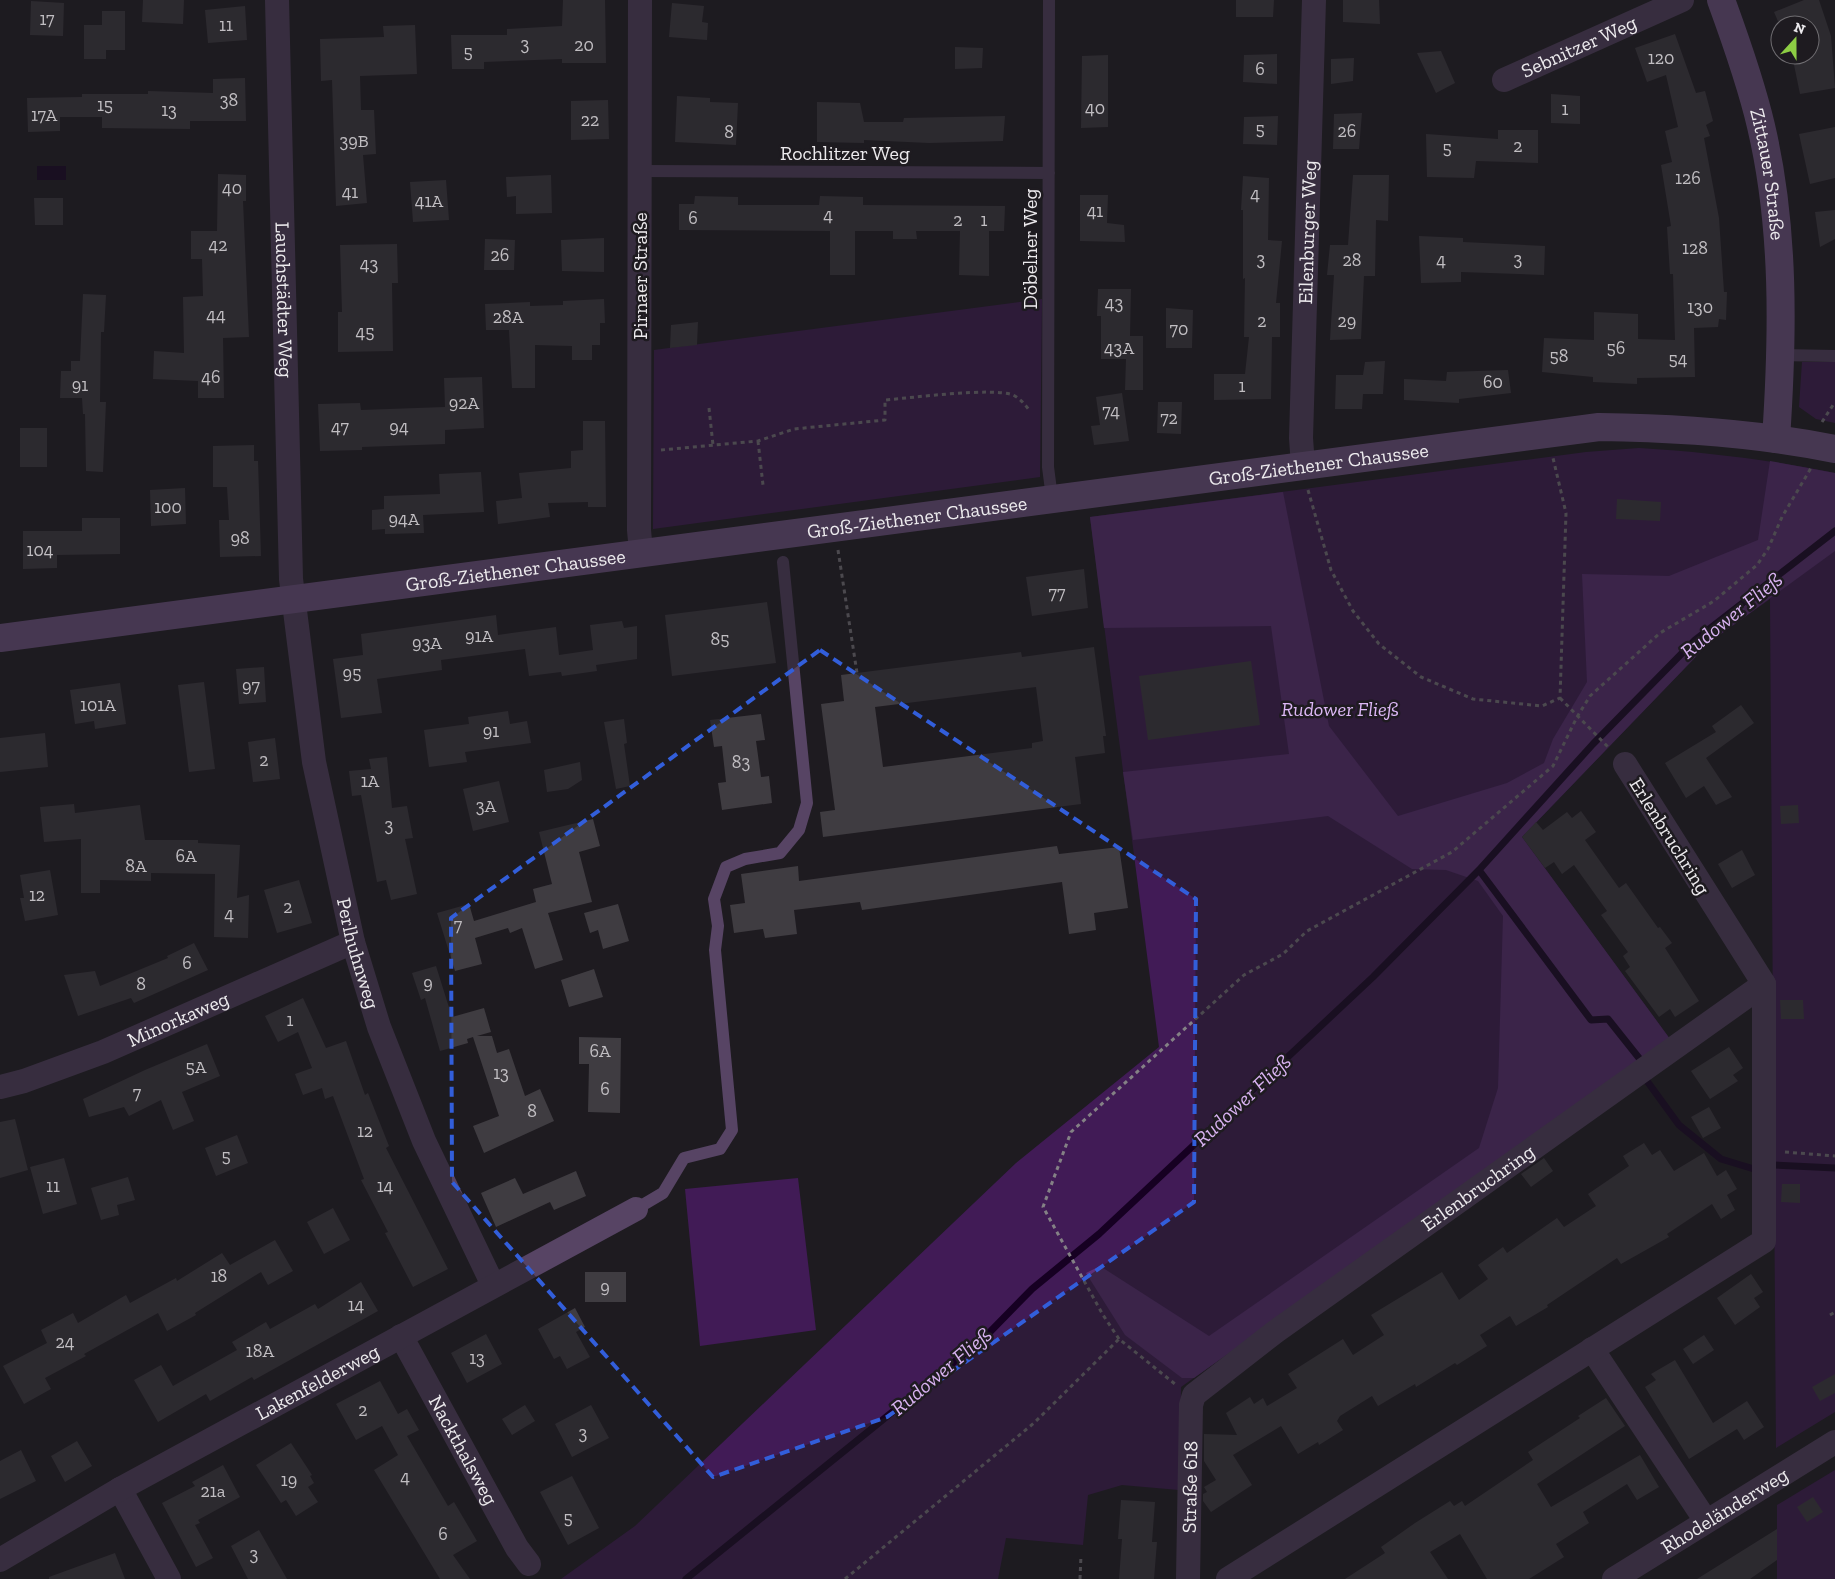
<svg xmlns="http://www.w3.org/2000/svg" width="1835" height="1579" font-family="'Zilla Slab',serif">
	<rect width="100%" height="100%" fill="#1e1b20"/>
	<path fill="#411b56" d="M1042 299 1040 477 653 529 654 350Z
		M1802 362H1835V423L1816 419 1799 407Z
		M1639 448C1706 452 1770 460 1835 473V1412L1776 1448 1770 599 1710 642 1522 837 1670 1039 1181 1387 1179 1490 1122 1485 1088 1495 1083 1545 1006 1538 998 1579H561L635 1526 1016 1163 1159 1047 1090 517 1586 452Z
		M798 1178 816 1330 700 1346 685 1189Z
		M1835 1470V1579H1777V1505Z"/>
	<path fill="#5f2f7a" d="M1770 461 1835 473V551L1710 642 1522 837 1670 1039 1194 1378H1182L1125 1335 1086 1273 1100 1266 1209 1336 1479 1148 1498 1088 1503 916 1478 881 1446 870 1412 869 1328 816 1133 840 1123 772 1289 754 1271 626 1104 628 1090 517 1283 492 1329 726 1398 816 1507 783 1544 763 1553 739 1587 682 1582 574 1669 576 1758 540Z"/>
	<path fill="#160022" d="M37 166H66V180H37Z"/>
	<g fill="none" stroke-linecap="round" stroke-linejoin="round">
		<path stroke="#160022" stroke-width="7" d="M1479 870 1591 1020 1608 1019 1639 1058
			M1647 1081 1679 1125 1721 1159 1754 1169
			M1773 1165 1835 1168
			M686 1579 985 1337 1032 1289 1099 1234 1373 977 1479 870 1593 744 1695 640 1835 531"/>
	</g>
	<path fill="#3f3c41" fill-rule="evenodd" d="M143 0H184L183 24 142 22Z
		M563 0H605L606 63H562V59L484 62V69H452L451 35H507V29L562 26Z
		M1236 0H1274L1273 17H1236Z
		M1343 0H1379L1380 24 1343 22Z
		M1804 0H1819L1831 36 1835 88 1800 94 1792 55H1810V25L1780 26 1774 12Z
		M31 1 64 3 63 36 30 35Z
		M672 3 704 6 702 22 708 23 707 40 669 37Z
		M245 6 247 40 208 43 205 10Z
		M102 11H125V50H106V59H84V25H102Z
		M415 25 417 74 360 76 361 110H374L376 154 363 155 367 203 336 206 332 80 321 81 320 39 384 37 383 26Z
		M1675 34 1696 93 1705 91 1713 121 1706 125 1710 136 1704 138 1719 218 1724 292H1727L1726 320 1719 319 1718 327 1694 328 1695 377 1637 378V384L1593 382V377L1542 372 1544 338 1594 340V312L1638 314V339L1675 340 1673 274H1670L1667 227 1671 226 1661 165 1672 162 1665 131 1678 127 1666 75 1647 82 1635 48Z
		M955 47 983 48 982 68 955 69Z
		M1441 51 1455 83 1436 93 1417 53Z
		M1277 54V84L1243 82 1244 55Z
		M1108 55V127L1081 128 1082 56Z
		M1354 58 1353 81 1331 84V59Z
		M245 78 246 121H190V129L102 128V117H60V131L28 132 27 98 82 97V94H148V91L213 93V79Z
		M1551 94 1580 96V124L1551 123Z
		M677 96 710 98V102L738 103 736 145 675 142Z
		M608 100 609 139 571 140V101Z
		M817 102 860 103 864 122H903L904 118 1005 116 1003 141 929 143 864 140V143L817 142Z
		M1362 113 1359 149H1333L1334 114Z
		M1278 116 1277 145 1243 144 1244 117Z
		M1835 127V178L1810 184 1799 134Z
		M1498 130H1538V163L1476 161 1474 178 1427 177 1426 134 1498 139Z
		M218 174 246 175V201H243L249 337 223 338 224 398H198V381L153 379 154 351 184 353 183 297 203 296 202 259H191V231H217Z
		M551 175 552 213 516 214V196L507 197 506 177Z
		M1353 175H1389L1388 221 1376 220 1375 276H1364L1361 339 1330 340 1334 275H1327L1330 245H1348Z
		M1243 176 1269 178 1268 240 1282 241 1276 303H1280V337H1272L1271 399 1214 400V374H1245L1249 337H1244L1245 278 1243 279V210H1241Z
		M446 180 449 220 413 222 410 182Z
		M1080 195H1108L1107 223 1124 225 1125 242 1080 241Z
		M695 196 738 197V205H819L820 196 863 197V205L1005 206 1004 231H989V276L959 275 960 231H916L917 239H893V231H855V275H830V231L679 230V204H694Z
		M34 198H63V225H35Z
		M1835 210V239L1820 247 1815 212Z
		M1419 236 1463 238V242L1545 246 1544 275 1461 272V282L1421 283Z
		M604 238V272L562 271 561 240Z
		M485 239 515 240 514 270H484Z
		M397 244 398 283H392L393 351 338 352V312H342L340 245Z
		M1098 289H1131L1130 336H1143V390H1125L1126 359H1101V316H1097Z
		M83 294 106 295 104 332H101L100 402H106L103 472 86 471 85 414H83L82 398H60L61 371H71V361H80Z
		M604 299 605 323H600V345H592V360H572V346L535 345V388H512L509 330H486L485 304 530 302V306L563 305V301Z
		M1166 308 1193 310 1192 348H1166Z
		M698 322 697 345 670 348 671 325Z
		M1385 361 1383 394H1363L1362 409H1335L1336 375H1363L1365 362Z
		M1508 370 1511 393 1459 399V403L1404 400V379L1446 381 1447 372Z
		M482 377 484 428 445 430V444L362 447V450L320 451 318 404 360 403 361 410 445 407 444 378Z
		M1122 393 1129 441 1094 445 1091 426 1100 425 1096 397Z
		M1158 402H1182L1181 434 1157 433Z
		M583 421H605L606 507H588V502L548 503 550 517 498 524 496 501 522 498 519 473 571 468V451L583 450Z
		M20 428H47V467H20Z
		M254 445V461H258L261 556 220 557 219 520H229L227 487H213V446Z
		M481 472 484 512 423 515 424 533 385 534V529L372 530V510L384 509V496L440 494 439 474Z
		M185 488 186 524 151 526 150 490Z
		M1617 499 1661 502 1660 521 1616 519Z
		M82 518H120V554L57 555V568L23 569V531H82Z
		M1084 569 1088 608 1032 616 1026 577Z
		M767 602 776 663 672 676 665 615Z
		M496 615 498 635 556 627 559 655 593 650 590 625 622 621 624 628 637 626V659L596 665 597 671 562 676 561 672 529 676 525 649 441 660 442 670 377 679 382 713 341 718 333 659 363 655 361 634Z
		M1094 647 1106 736H1103L1105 753 1075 757 1081 804 823 837 820 812 835 810 821 704 844 701 841 675 1021 652 1022 657ZM1036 687 1043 741 1032 743V748L883 767 875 707Z
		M1251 661 1260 725 1148 740 1139 676Z
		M264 667 266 702 239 704 236 669Z
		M204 682 215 769 189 772 178 685Z
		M120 683 126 724 95 729 94 721 75 724 70 690Z
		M1741 705 1754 723 1706 758 1732 797 1716 805 1704 786 1686 798 1665 763 1716 732 1712 726Z
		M508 711 510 724 527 721 531 743 465 752 467 762 429 767 424 730 469 724 468 717Z
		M761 714 765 740 756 741 761 777 769 776 772 803 722 810 718 783 726 782 722 746 714 747 710 720Z
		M624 719 627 743 624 744 630 786 616 789 604 722Z
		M45 733 48 767 0 772V738Z
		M275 738 280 779 253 782 248 742Z
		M387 757 392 808 407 806 413 838 405 839 417 894 391 900 386 880 377 882 361 795 352 796 349 771 371 769 369 759Z
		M580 762 582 780 568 789 547 792 544 770Z
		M499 781 509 822 473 831 463 789Z
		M74 804 75 813 140 805 145 840H198V843L240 845 237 898 249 895 248 938 214 937 215 874 151 873V881L100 880V893H81V839L44 842 40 807Z
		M1798 805 1799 823 1781 824 1780 806Z
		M1581 811 1596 832 1585 840 1619 888 1626 883 1658 928 1660 927 1672 943 1665 948 1699 1001 1675 1017 1670 1009 1659 1017 1625 971 1630 967 1623 956 1628 952 1601 915 1607 911 1574 865 1562 874 1554 862 1545 868 1522 837 1536 822 1543 830 1567 812 1572 818Z
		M593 819 600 846 579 852 592 902 548 913 563 960 535 969 522 928 510 933 508 928 475 938 482 964 455 971 437 913 469 904 474 921 536 902 533 889 552 884 539 832Z
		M1057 846 1059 854 1119 847 1128 908 1094 913 1096 930 1069 934 1062 882 862 910 860 902 794 910 797 934 765 938 763 929 734 933 730 905 745 903 741 874 798 866 799 881Z
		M1742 850 1755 875 1732 888 1718 864Z
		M50 870 58 915 25 921 20 898H24L20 875Z
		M299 880 312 923 277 933 264 890Z
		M618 904 629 941 603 949 598 930 590 933 584 913Z
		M194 943 208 970 134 1003 131 998 78 1016 64 975 95 971 100 986 168 958 167 956Z
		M436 966 452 1017 484 1008 491 1032 477 1036H492L497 1053 509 1049 525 1096 540 1089 554 1121 484 1153 473 1126 499 1116 473 1037 467 1039 468 1043 440 1051 425 998 421 1000 412 973Z
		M594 969 603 997 569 1007 561 980Z
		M303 998 326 1048 346 1041 365 1095 368 1093 389 1146 386 1148 448 1269 413 1287 385 1233 388 1232 361 1180 364 1179 333 1096 325 1099 322 1088 303 1095 295 1074 312 1068 298 1032 278 1042 265 1016Z
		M1780 1000H1803L1804 1019H1781Z
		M579 1037 621 1038 620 1113 588 1112 589 1064H579Z
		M207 1044 220 1076 182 1092 194 1121 173 1130 161 1100 129 1116 124 1107 89 1117 83 1099 145 1070Z
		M1729 1047 1743 1068 1733 1075 1738 1081 1710 1099 1691 1071Z
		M1709 1107 1721 1128 1703 1138 1691 1117Z
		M15 1119 28 1170 0 1178V1122Z
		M237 1135 248 1163 216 1176 205 1148Z
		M1644 1143 1652 1155 1660 1150 1674 1171 1704 1153 1717 1176 1726 1170 1737 1189 1727 1195 1735 1210 1721 1219 1712 1204 1667 1234 1669 1237 1621 1264 1617 1258 1547 1305 1548 1307 1516 1326 1510 1316 1480 1335 1487 1346 1457 1365 1455 1363 1416 1387 1415 1384 1378 1406 1372 1396 1340 1416 1337 1421 1343 1430 1319 1445 1318 1442 1298 1454 1281 1426 1233 1455 1252 1485 1211 1512 1203 1501V1494L1207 1492 1204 1487 1216 1480 1204 1461V1434L1237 1435 1226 1413 1250 1397 1254 1404 1263 1398 1267 1406 1297 1388 1288 1374 1343 1339 1353 1355 1384 1335 1371 1315 1442 1272 1459 1300 1488 1279 1478 1265 1503 1247 1507 1253 1557 1218 1564 1227 1596 1206 1588 1194 1629 1166 1623 1156Z
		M64 1158 77 1204 43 1214 30 1167Z
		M1544 1158 1553 1171 1531 1187 1521 1174Z
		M576 1171 586 1196 554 1210 550 1202 496 1227 481 1193 515 1178 523 1194Z
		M128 1177 135 1200 117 1205 119 1215 101 1220 91 1188Z
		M1782 1184H1800V1203L1781 1202Z
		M333 1208 350 1240 324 1254 307 1222Z
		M275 1240 293 1271 268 1285 261 1272 195 1313 196 1315 167 1331 158 1313 84 1354 86 1356 45 1378 51 1389 24 1404 3 1366 47 1343 41 1330 73 1313 78 1323 126 1295 130 1303 176 1278 177 1281 222 1253 230 1265Z
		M585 1272H626V1302H585Z
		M1751 1274 1763 1292 1754 1298 1760 1307 1735 1325 1717 1298Z
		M361 1282 378 1311 254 1380 252 1377 210 1401 206 1394 158 1422 134 1380 161 1365 173 1386 237 1350 232 1342 266 1322 270 1329 315 1304 318 1309Z
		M575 1308 585 1327 576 1332 590 1357 567 1369 560 1356 554 1359 538 1329Z
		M486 1334 502 1364 467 1383 451 1353Z
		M1704 1335 1714 1350 1693 1364 1683 1349Z
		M1675 1360 1713 1423 1747 1401 1764 1427 1744 1440 1737 1429 1689 1459 1645 1387 1656 1380 1651 1374Z
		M1835 1374V1393L1820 1401 1812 1387Z
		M380 1381 398 1414 407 1409 419 1430 407 1436 448 1506 454 1502 477 1541 453 1555 470 1579H440L374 1470 398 1455 382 1426 356 1440 336 1404Z
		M1606 1398 1625 1426 1537 1484 1551 1507 1640 1455 1659 1487 1637 1500 1627 1484 1583 1512 1589 1523 1556 1544 1564 1557 1529 1579H1487L1460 1534 1430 1552 1448 1579H1345L1385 1553 1381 1547 1415 1523 1450 1501 1454 1506 1462 1501 1465 1506 1533 1460 1528 1452 1580 1418 1578 1416Z
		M525 1405 535 1421 512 1435 502 1419Z
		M591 1405 609 1438 572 1457 555 1424Z
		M77 1441 92 1466 65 1482 51 1456Z
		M291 1443 312 1475 310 1476 314 1483 308 1487 318 1502 296 1516 286 1500 281 1503 256 1465Z
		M21 1450 36 1481 0 1499V1461Z
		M223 1465 240 1497 198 1520 200 1523 195 1525 213 1558 196 1567 162 1503 195 1486 192 1482Z
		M572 1476 599 1528 568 1545 540 1492Z
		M1813 1497 1823 1512 1807 1522 1797 1507Z
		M1121 1500 1155 1502 1152 1542H1157L1154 1579H1119L1122 1539H1118Z
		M1777 1529V1560L1750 1579H1697Z
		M259 1530 287 1579H248L231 1546Z
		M115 1553 125 1579H49V1577Z"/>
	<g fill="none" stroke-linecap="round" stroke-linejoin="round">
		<path stroke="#848185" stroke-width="3" stroke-dasharray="4 4" stroke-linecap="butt" d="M709 408 713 445
			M1822 422 1835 402
			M758 441 763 485
			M661 450 758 441 794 429 885 420V400C910 398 994 387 1013 395 1021 399 1025 405 1030 411
			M1308 490 1331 570 1353 611 1379 644 1421 677 1473 699 1542 706 1560 698 1566 513 1553 458
			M838 550 857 673
			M1560 698 1610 749
			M1785 1152 1835 1156
			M1830 1315 1835 1312
			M1119 1339 1103 1315 1043 1207 1071 1132 1244 975 1283 954 1307 931 1452 852 1553 766 1577 717 1590 696 1660 633 1714 601 1757 565 1768 549 1782 517 1811 468
			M845 1579 1034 1423 1119 1339 1175 1384
			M1080 1579 1081 1555"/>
		<path stroke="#574464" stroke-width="12" d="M1049 0 1048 467 1052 498
			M640 171 1049 173
			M1779 355 1835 356
			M636 1209 663 1193 684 1158 720 1149 732 1130 715 950 718 926 714 899 726 867 745 859 780 853 799 830 807 803 783 562"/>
		<g stroke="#574464" stroke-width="24">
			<path id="s1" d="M277 0 291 579 314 762 353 942 379 1027 424 1141 493 1285"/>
			<path d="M640 0 639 530 641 552"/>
			<path id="s2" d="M1504 80 1682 0"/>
			<path id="s3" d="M1303 466 1301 438 1314 0"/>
			<path id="s4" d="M0 1087 24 1081 103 1052 353 942"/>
			<path id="s5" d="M401 1336 517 1548 529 1564"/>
			<path d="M1592 1349 1706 1521"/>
			<path d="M120 1489 169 1579"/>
			<path id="s6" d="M0 1560 120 1489 636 1209"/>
			<path id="s7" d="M1188 1579 1191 1405 1194 1395 1275 1332 1764 984"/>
			<path d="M1228 1579 1764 1241V984L1625 764"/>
			<path id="s8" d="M1614 1579 1835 1442"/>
		</g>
		<g stroke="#795a8d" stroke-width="28">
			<path id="s9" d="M1721 0C1736 41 1751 83 1761 126 1785 228 1783 335 1776 439"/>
			<path id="s10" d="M0 638 1599 427C1678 428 1757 433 1835 449"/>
		</g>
	</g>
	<path d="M0 0H1835V1579H0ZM820 650 1196 899 1194 1202 887 1417 713 1477 452 1182 451 918Z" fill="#1e1b20" fill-opacity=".55" fill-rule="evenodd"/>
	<path fill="none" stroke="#325eda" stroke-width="4" stroke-dasharray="10 6" stroke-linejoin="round" d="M820 650 1196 899 1194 1202 887 1417 713 1477 452 1182 451 918Z"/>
	<g text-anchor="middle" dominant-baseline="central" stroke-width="5" stroke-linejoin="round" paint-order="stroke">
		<g font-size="18" fill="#c1bec2">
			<text x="47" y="19">17</text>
			<text x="226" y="25">11</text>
			<text x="525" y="44">3</text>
			<text x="584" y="45">20</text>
			<text x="468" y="52">5</text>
			<text x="1661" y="58">120</text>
			<text x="1260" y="69">6</text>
			<text x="229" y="100">38</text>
			<text x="105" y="105">15</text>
			<text x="1095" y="108">40</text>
			<text x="1565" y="109">1</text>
			<text x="169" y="110">13</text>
			<text x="44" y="115">17A</text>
			<text x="590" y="120">22</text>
			<text x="1260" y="129">5</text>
			<text x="1347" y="131">26</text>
			<text x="729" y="132">8</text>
			<text x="354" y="141">39B</text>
			<text x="1518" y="146">2</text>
			<text x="1447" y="148">5</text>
			<text x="1688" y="178">126</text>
			<text x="232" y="188">40</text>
			<text x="350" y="192">41</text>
			<text x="1255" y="194">4</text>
			<text x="429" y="201">41A</text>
			<text x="1095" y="211">41</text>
			<text x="828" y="215">4</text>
			<text x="693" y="218">6</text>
			<text x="958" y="220">2</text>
			<text x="984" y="220">1</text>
			<text x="218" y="245">42</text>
			<text x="1695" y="248">128</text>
			<text x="500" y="255">26</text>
			<text x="1261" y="259">3</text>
			<text x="1518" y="259">3</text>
			<text x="1352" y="260">28</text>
			<text x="1441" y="260">4</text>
			<text x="369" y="264">43</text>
			<text x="1114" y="303">43</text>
			<text x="1700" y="307">130</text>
			<text x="216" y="315">44</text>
			<text x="508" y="317">28A</text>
			<text x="1262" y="321">2</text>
			<text x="1347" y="321">29</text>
			<text x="1179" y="329">70</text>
			<text x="365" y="332">45</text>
			<text x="1119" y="348">43A</text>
			<text x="1616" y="348">56</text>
			<text x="1559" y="356">58</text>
			<text x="1678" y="359">54</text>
			<text x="211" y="377">46</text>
			<text x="1493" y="382">60</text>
			<text x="80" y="385">91</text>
			<text x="1242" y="386">1</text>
			<text x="464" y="403">92A</text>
			<text x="1111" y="411">74</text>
			<text x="1169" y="418">72</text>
			<text x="340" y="427">47</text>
			<text x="399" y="427">94</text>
			<text x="168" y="507">100</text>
			<text x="404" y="519">94A</text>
			<text x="240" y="538">98</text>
			<text x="40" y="550">104</text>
			<text x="1057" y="593">77</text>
			<text x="479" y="636">91A</text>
			<text x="720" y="639">85</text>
			<text x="427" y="643">93A</text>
			<text x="352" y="673">95</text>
			<text x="251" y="686">97</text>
			<text x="98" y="705">101A</text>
			<text x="491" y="731">91</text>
			<text x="264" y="760">2</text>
			<text x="741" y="762">83</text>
			<text x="370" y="781">1A</text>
			<text x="486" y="806">3A</text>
			<text x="389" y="825">3</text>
			<text x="186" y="856">6A</text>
			<text x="136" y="866">8A</text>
			<text x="37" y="895">12</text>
			<text x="288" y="907">2</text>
			<text x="229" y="914">4</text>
			<text x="458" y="925">7</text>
			<text x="187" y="963">6</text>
			<text x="428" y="983">9</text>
			<text x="141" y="984">8</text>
			<text x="290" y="1020">1</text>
			<text x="600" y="1051">6A</text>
			<text x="196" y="1067">5A</text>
			<text x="501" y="1073">13</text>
			<text x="605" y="1089">6</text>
			<text x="137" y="1093">7</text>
			<text x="532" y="1111">8</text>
			<text x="365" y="1131">12</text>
			<text x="226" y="1156">5</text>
			<text x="53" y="1186">11</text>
			<text x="385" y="1186">14</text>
			<text x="219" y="1276">18</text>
			<text x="605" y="1287">9</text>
			<text x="356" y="1305">14</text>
			<text x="65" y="1342">24</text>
			<text x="260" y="1351">18A</text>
			<text x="477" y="1358">13</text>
			<text x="363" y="1410">2</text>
			<text x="583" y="1433">3</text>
			<text x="405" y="1477">4</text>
			<text x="289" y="1480">19</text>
			<text x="213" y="1491">21a</text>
			<text x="568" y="1518">5</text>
			<text x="443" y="1534">6</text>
			<text x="254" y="1554">3</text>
		</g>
		<g font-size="20" fill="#eceaed" stroke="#1e1b20">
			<text stroke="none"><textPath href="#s2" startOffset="82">Sebnitzer Weg</textPath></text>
			<text x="845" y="153">Rochlitzer Weg</text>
			<text stroke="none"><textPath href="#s9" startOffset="181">Zittauer Straße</textPath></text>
			<text stroke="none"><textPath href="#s3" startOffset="234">Eilenburger Weg</textPath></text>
			<text transform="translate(1030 249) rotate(-90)">Döbelner Weg</text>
			<text transform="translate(640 276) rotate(-90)">Pirnaer Straße</text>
			<text stroke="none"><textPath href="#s1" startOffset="300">Lauchstädter Weg</textPath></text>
			<text stroke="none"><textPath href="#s10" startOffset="1330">Groß-Ziethener Chaussee</textPath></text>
			<text stroke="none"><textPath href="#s10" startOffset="925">Groß-Ziethener Chaussee</textPath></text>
			<text stroke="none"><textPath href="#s10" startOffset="520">Groß-Ziethener Chaussee</textPath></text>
			<text transform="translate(1670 836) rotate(58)">Erlenbruchring</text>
			<text stroke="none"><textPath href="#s1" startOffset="960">Perlhuhnweg</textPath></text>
			<text stroke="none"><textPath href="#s4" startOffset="191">Minorkaweg</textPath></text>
			<text stroke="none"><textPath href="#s7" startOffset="536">Erlenbruchring</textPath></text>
			<text stroke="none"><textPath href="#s6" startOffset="364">Lakenfelderweg</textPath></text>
			<text stroke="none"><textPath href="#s5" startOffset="130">Nackthalsweg</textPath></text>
			<text stroke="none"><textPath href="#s7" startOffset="92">Straße 618</textPath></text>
			<text stroke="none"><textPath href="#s8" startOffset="130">Rhodeländerweg</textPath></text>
		</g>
		<g font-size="20" font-style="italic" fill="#ddb8f6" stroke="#1e1b20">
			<text x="1340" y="709">Rudower Fließ</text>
		</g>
		<g font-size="21" font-style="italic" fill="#d8b2f1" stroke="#1e1b20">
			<text transform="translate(1731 615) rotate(-39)">Rudower Fließ</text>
			<text transform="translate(1242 1100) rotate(-43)">Rudower Fließ</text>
			<text transform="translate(941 1371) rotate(-40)">Rudower Fließ</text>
		</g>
	</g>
	<g transform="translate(1795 40) rotate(21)"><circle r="24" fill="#1e1b20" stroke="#706e72"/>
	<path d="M0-4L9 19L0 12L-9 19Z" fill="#8dce44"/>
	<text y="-8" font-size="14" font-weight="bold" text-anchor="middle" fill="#eceaed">N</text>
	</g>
</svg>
